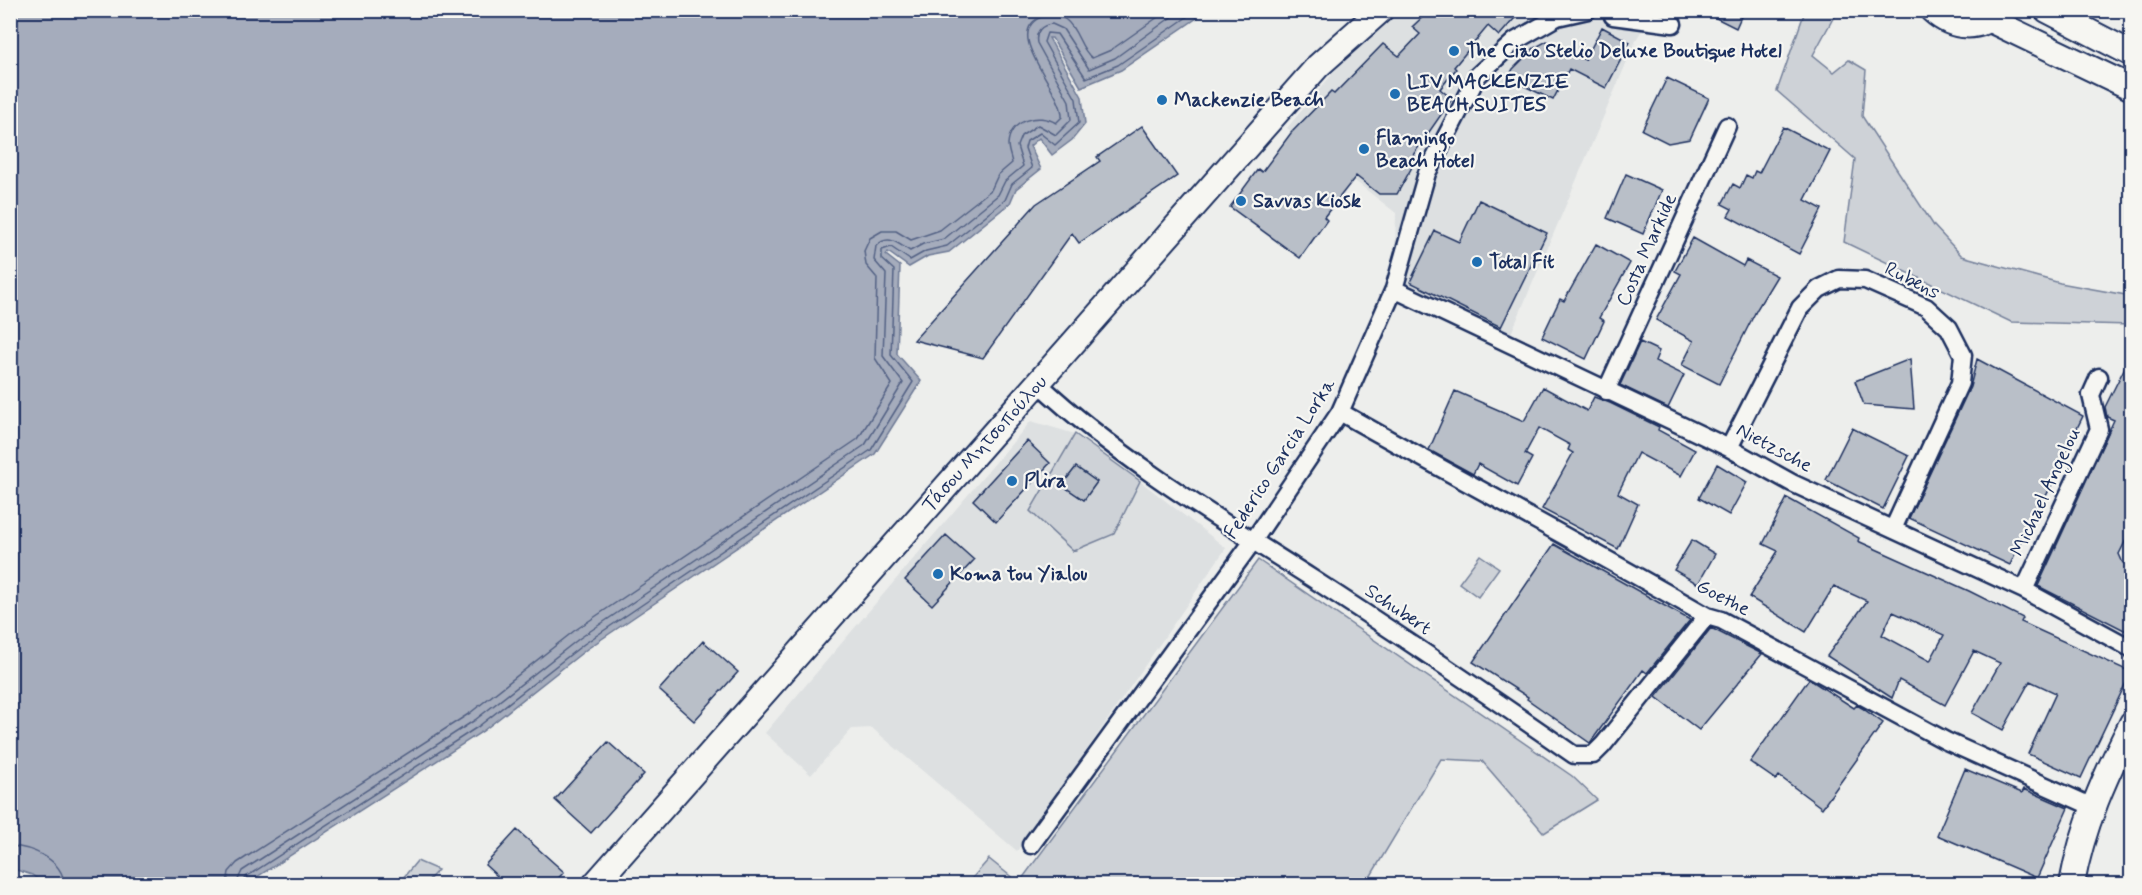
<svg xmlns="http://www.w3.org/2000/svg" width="2142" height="895" font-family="Mynerve,sans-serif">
	<rect width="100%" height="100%" fill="#edeeec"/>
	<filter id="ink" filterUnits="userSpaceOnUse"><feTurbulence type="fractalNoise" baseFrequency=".0167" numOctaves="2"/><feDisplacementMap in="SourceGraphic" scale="12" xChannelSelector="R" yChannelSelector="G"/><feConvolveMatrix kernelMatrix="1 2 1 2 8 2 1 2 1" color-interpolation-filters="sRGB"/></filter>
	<g filter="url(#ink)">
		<path fill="#dde0e1" d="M1385 11H1655L1637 38 1507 343 1394 289 1396 213 1287 128Z
			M1031 421 1075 434 1030 511 1114 534 1140 481 1226 548 1017 851 872 728 852 729 811 775 765 733Z"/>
		<path fill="#ced2d7" stroke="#74809a" stroke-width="1.5" fill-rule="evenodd" d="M1805 11H1837L1813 55 1834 72 1849 60 1866 70 1862 116 1934 226 1962 256 2060 283 2131 296V325L2011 322 1844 242 1855 159 1777 91Z
			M1075 434 1140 481 1114 534 1073 551 1030 511ZM1076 467 1097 482 1084 500 1062 485Z
			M1480 555 1499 568 1478 597 1459 583Z
			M1258 560 1572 776 1597 800 1544 833 1482 761 1441 759 1366 884H967L989 859 1019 883Z
			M417 861 438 870 425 884H398Z"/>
		<path fill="#a5acbc" stroke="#6e7a96" stroke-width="1.5" d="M11 10H1193L1197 18 1121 70 1081 87 1052 38H1049L1082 97 1085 124 1072 140 1052 155 1039 138 1030 146 1041 169 1016 189 1010 203 949 252 928 256 909 267 888 252 886 255 900 266 897 354 921 381 875 454 587 649 483 731 246 884H44L32 875 10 868Z"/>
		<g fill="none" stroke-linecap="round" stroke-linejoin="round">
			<path stroke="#526184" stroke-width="1.5" d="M10 846C32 847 63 860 64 884
				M227 884 229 872 237 863 470 713 574 631 858 439 892 384 875 358 877 278 866 265 864 251 870 238 882 231H896L911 240 940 230 991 190 998 175 1012 163C1011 157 1008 151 1008 144 1010 120 1038 112 1056 123L1062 117C1064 91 998 31 1044 16 1051 14 1060 15 1066 20 1078 29 1080 49 1092 58L1111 50 1168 10
				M236 884 242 871 475 720 580 638 865 445 903 383 883 356 886 274 874 260 876 246C889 233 898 244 910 251L923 244 944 239 998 195 1005 181 1023 166 1017 146 1021 136 1038 125 1056 135 1071 120 1069 101 1037 43C1035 32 1041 25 1052 24L1063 29 1089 69 1115 58 1181 10
				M243 884 246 877 479 726 584 644 871 450 913 382 891 355 894 270 882 259V250L891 247 910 260 926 251 947 246 1005 200 1012 184 1032 168 1025 148 1027 141 1040 133 1055 145 1079 123 1076 99 1044 42 1047 33 1057 34 1086 78 1118 65 1187 17 1188 10"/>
		</g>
		<path fill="#b9bfc8" stroke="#1b2f5e" stroke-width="1.5" fill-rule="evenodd" d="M1430 10H1522L1499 36 1488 26 1454 67 1456 69 1440 89 1452 99 1413 155 1417 158 1397 194H1379L1356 176 1324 217 1327 220 1300 258 1230 207 1258 169 1262 172 1291 133 1331 92 1334 94 1383 44 1399 56 1420 34 1412 27Z
			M1700 10H1744L1736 28Z
			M1602 27 1630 42 1606 88 1569 69 1553 100 1508 78 1513 69 1534 48 1547 41 1585 60Z
			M1667 78 1709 98 1690 139 1668 143 1642 130Z
			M1142 126 1177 176 1079 243 1072 233 983 358 914 340 1036 204 1100 161 1097 157Z
			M1783 127 1830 151 1805 200 1822 209 1799 254 1728 216 1732 209 1722 204 1733 184 1740 188 1746 175 1752 178 1755 171 1759 173Z
			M1626 174 1662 190 1643 234 1607 218Z
			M1479 200 1547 233 1501 327 1410 282 1435 231 1459 242Z
			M1693 238 1743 266 1746 260 1777 276 1757 309 1719 384 1682 365 1694 341 1656 320 1681 274 1675 271Z
			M1596 244 1630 263 1599 318 1604 321 1586 359 1542 337 1560 299 1564 301Z
			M1640 342 1659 351 1655 361 1684 375 1668 408 1620 385Z
			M2132 353V528L2119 554 2123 563 2132 568V634L2038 586 2114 420 2107 417 2105 407Z
			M1910 359 1914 409 1864 405 1855 381Z
			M1977 359 2083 416 2057 469 2059 470 2033 522 2030 521 2010 565 1909 518 1970 387Z
			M1543 387 1587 411 1594 397 1610 403 1659 427 1658 430 1695 450 1681 476 1638 453 1618 493 1638 504 1618 549 1542 509 1573 453 1568 450 1570 445 1539 428 1525 454 1532 458 1517 486 1478 464 1473 474 1429 450 1455 391 1524 421Z
			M1852 428 1909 456 1883 509 1826 480Z
			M1027 441 1050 463 996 522 973 500Z
			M1717 464 1747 482 1729 515 1699 498Z
			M1076 467 1097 482 1084 500 1062 485Z
			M1787 498 1859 538 1858 541 1969 591 2023 618 2021 622 2131 672 2081 778 2028 754 2056 693 2030 681 2003 730 1972 713 2000 663 1974 651 1945 705 1899 680 1892 698 1827 656 1867 601 1834 586 1806 632 1749 597 1778 551 1763 544ZM1893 612 1944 635 1930 661 1882 635Z
			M946 535 974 560 932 605 905 580Z
			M1692 540 1715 554 1698 584 1674 570Z
			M1554 544 1690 620 1647 673 1643 670 1590 743 1527 699 1528 697 1473 662Z
			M1711 628 1762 654 1699 730 1656 697Z
			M703 641 738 672 694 721 659 690Z
			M1809 679 1854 708 1857 705 1862 708 1883 723 1822 808 1779 776 1776 780 1750 762Z
			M608 742 644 774 591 833 555 800Z
			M1965 769 2022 793 2024 789 2068 808 2037 878 1937 835Z
			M517 830 564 872 552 885H507L485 865Z"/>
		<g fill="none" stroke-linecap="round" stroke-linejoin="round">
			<defs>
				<path id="street" d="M1613 16 1673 24
					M1394 289 1729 448 1792 483 2024 590 2132 649
					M1039 384C1122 461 1219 519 1313 579 1401 636 1488 695 1574 755H1593L1603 745 1707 616
					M1606 391 1727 126
					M1340 412C1462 481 1586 546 1707 616L1721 620 1946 741 2093 807
					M1729 448 1800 308 1819 289 1839 279 1865 280 1926 307 1949 328 1963 355 1960 383 1893 529
					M2024 590 2099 429 2091 395 2099 377
					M1031 845 1253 541 1340 412 1394 289 1427 173 1478 75 1515 41 1557 17 1588 10"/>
				<path id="secondary" d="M1932 10C1953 29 1980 32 2000 10
					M2047 10 2132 54
					M1990 20 2132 88
					M595 884 1318 66 1381 10
					M2072 884C2082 827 2106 774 2132 723"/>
			</defs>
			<use href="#street" stroke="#1b2f5e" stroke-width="21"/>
			<use href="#secondary" stroke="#1b2f5e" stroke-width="28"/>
			<use href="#street" stroke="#f6f6f2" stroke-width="16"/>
			<use href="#secondary" stroke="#f6f6f2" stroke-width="24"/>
		</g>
	</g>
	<g fill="#1f6fb2" stroke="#f6f6f2" stroke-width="2">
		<circle cx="1454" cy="51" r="6"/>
		<circle cx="1395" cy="94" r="6"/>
		<circle cx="1162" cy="100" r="6"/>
		<circle cx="1364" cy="149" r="6"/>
		<circle cx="1241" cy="201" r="6"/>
		<circle cx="1477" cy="262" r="6"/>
		<circle cx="1012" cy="481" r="6"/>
		<circle cx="938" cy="574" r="6"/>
	</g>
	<g text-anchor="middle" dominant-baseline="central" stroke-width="4.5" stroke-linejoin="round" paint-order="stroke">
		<g font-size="20" font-weight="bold" fill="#1b2f5e" stroke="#f6f6f2" text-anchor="start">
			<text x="1466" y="51">The Ciao Stelio Deluxe Boutique Hotel</text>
			<text x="1407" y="82">LIV MACKENZIE<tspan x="1407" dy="23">BEACH SUITES</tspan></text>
			<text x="1174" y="100">Mackenzie Beach</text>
			<text x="1376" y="138">Flamingo<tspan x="1376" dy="23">Beach Hotel</tspan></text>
			<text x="1253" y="201">Savvas Kiosk</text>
			<text x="1489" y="262">Total Fit</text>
			<text x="1024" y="481">Plira</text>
			<text x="950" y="574">Koma tou Yialou</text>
		</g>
		<g font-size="20" fill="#1b2f5e" stroke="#f6f6f2">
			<text transform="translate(1647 250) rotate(-66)">Costa Markide</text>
			<text transform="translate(1912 281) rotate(27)">Rubens</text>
			<text transform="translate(985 444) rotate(-48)">Τάσου Μητσοπούλου</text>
			<text transform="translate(1774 448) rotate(28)">Nietzsche</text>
			<text transform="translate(1280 459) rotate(-57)">Federico Garcia Lorka</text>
			<text transform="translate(2046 492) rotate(-65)">Michael Angelou</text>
			<text transform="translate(1723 598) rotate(27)">Goethe</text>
			<text transform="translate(1398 610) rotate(34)">Schubert</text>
		</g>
	</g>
	<rect width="2142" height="895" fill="none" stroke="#f6f6f2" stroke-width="36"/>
	<rect x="18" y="18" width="2106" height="859" fill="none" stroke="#1b2f5e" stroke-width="2" filter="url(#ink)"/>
</svg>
